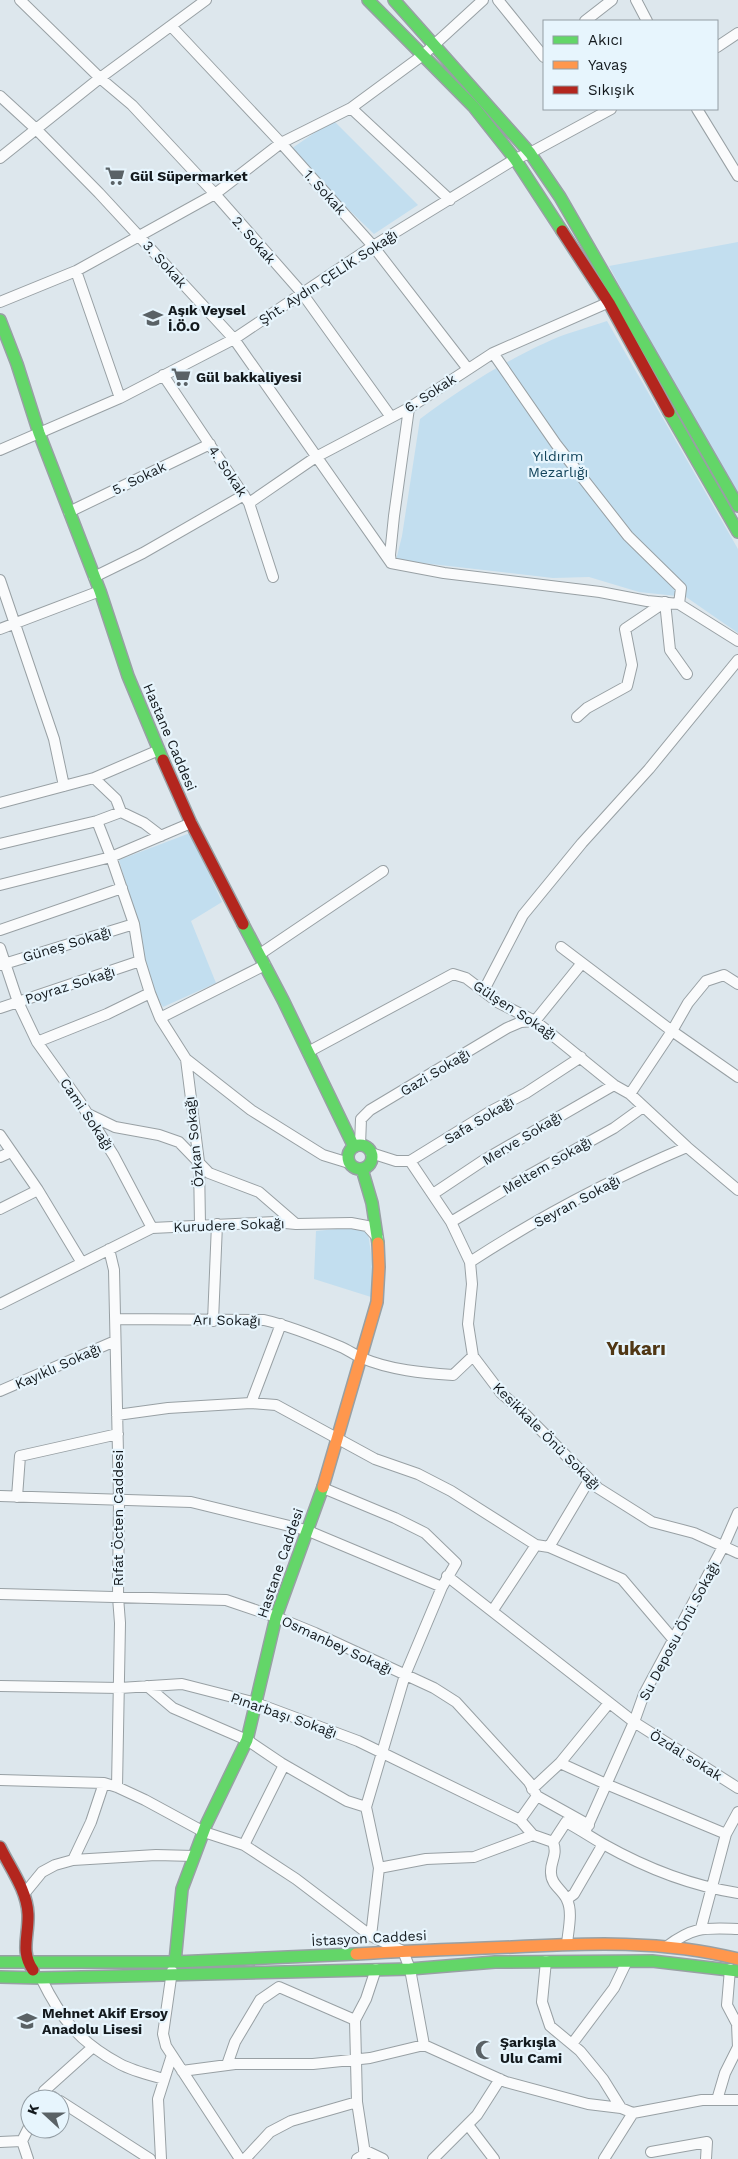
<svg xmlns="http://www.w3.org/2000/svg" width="738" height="2159" font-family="'Work Sans',sans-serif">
	<rect width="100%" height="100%" fill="#dde7ed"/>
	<path fill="#c2deef" d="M333 120 418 205 374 234 288 151Z
		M738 242V507L609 266Z
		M607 321 738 549V633L686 597 639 592 589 577 553 578 396 560 402 536 420 419C459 390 501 363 545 343 565 333 587 328 607 321Z
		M190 833 222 902 191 921 216 983 163 1007 157 998 144 965 142 937 119 860Z
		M367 1226 374 1274 371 1297 314 1279 316 1231Z"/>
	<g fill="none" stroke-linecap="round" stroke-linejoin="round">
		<defs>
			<path id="street" d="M20 0 100 78 132 105 215 194 302 293 391 417
				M498 0 544 57
				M636 0 647 21
				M585 21 612 0
				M171 26 281 143 373 246 468 369
				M717 47 738 33
				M0 96 36 129 99 193 234 339 391 563
				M351 108 450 200
				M697 109 738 176
				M0 158 100 78 206 0
				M76 271 120 398
				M0 302 76 271 215 194 281 143 351 108 423 55 483 0
				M493 353 556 444 628 536 681 588 679 604
				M163 375 249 503 273 577
				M409 408 394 516 390 555 391 563 444 573 600 592 647 601 679 604 738 641
				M0 450 120 398 234 339 373 246 515 159 530 153 611 109
				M249 503 316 457 409 408 493 353 614 300
				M69 512 210 444
				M94 577 143 553 244 495
				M0 580 54 739 64 786
				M0 629 100 591
				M577 717 587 708 627 686 632 665 625 629 665 602 670 650 687 674
				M94 778 116 799 121 812
				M0 803 94 778 159 750
				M97 821 111 857 134 924 140 961 150 993 160 1018 186 1059 251 1110 323 1155 349 1163
				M0 844 97 821 121 812 144 823 161 836
				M0 885 111 857 191 823
				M0 930 122 888
				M561 947 672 1031 738 1077
				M0 948 18 1002 37 1042 80 1102 114 1156 152 1228
				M260 954 383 871
				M1 965 134 924
				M484 990 523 915 582 843 649 769 738 660
				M0 1008 140 961
				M160 1018 265 965
				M37 1042 107 1014 150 993
				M308 1052 453 974 466 978 499 1003 535 1021 614 1085 630 1094 687 1147 738 1190
				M186 1059 199 1162 200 1225
				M630 1094 672 1031 688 1003 706 981 724 975 738 984
				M88 1114 115 1127 159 1135 179 1142 209 1173 259 1192 296 1224
				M0 1135 38 1190 82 1263
				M360 1145 361 1119 370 1110 507 1028 521 1022 535 1021 582 963
				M371 1153 396 1161H410L491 1111 526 1093 581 1057
				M0 1157 11 1152
				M410 1161 451 1222 470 1262 472 1284 468 1324 473 1356 501 1393 523 1412 598 1488 652 1522 694 1533 738 1553
				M433 1194 484 1160 614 1085
				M0 1209 38 1190
				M451 1222 531 1174 614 1128 643 1107
				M109 1249 114 1270 119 1499 118 1597 120 1623 117 1787
				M470 1262C539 1217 611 1179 687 1147
				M0 1304 152 1228 275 1222 296 1224 351 1223 367 1226 378 1238
				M116 1319 264 1320C290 1326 317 1337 341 1347 348 1350 355 1355 362 1358 390 1370 423 1373 453 1375L473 1356
				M213 1321 217 1224
				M0 1391 115 1341
				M251 1403 281 1324
				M117 1415 168 1408 251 1403 276 1405 375 1459 418 1474 451 1491 536 1545
				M323 1488 395 1518 425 1533 456 1563 442 1587 405 1675 366 1807 379 1868 371 1936
				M0 1496 191 1502 306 1530 442 1587
				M17 1497 20 1456 118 1434
				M549 1547 589 1480
				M447 1576 634 1722 738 1788
				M0 1594 226 1600 276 1617 315 1633 434 1688 456 1702 529 1782 537 1796
				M493 1610 536 1545 549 1547 622 1579 673 1639
				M0 1686 120 1688 182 1684 256 1703 358 1741 520 1820
				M147 1686 173 1708 247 1740 281 1763 347 1801 366 1807
				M560 1763 609 1703
				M0 1780 104 1783 117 1787 145 1800 204 1832 244 1845 296 1879 371 1936 403 1951 410 1969 424 2045
				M532 1789 560 1763 606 1784 726 1834 701 1928
				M585 1832 634 1722 644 1694 724 1545 738 1513
				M726 1834 738 1812
				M553 1842 566 1822C579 1829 591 1837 603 1844 644 1867 692 1886 738 1893
				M244 1845 284 1765
				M73 1860 91 1822 104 1783
				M379 1868 426 1859 474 1857 533 1835
				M24 1894 42 1872 55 1865 73 1860 156 1855 194 1856
				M567 1899 574 1894 603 1844
				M567 1944C568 1931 573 1912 567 1900 563 1890 551 1885 551 1873 550 1861 558 1856 553 1842L533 1835 520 1820 537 1796 589 1825
				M666 1947C694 1926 705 1928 738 1929
				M546 1961 542 2002 550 2026 580 2051 603 2079 621 2108
				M172 1971 163 2034 166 2046 240 2159
				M41 1978C61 2019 79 2042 120 2064 133 2071 150 2075 164 2079
				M355 2020 366 1999 376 1969
				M572 2044 614 1988 627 1961
				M227 2065 235 2042 260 2000 279 1987 355 2020 357 2102 365 2154 357 2159
				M182 2071 235 2064H313L370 2058 424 2045 506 2082 588 2104 621 2108 633 2113 702 2100H738
				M56 2099 44 2091 93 2047
				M717 2100 725 2073 738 2047 737 2024 727 2005 730 1969
				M60 2101 150 2159
				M468 2125 494 2159
				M0 2142 22 2141
				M364 2150 383 2159
				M651 2152 707 2142 706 2159
				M28 2159 22 2141 30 2125
				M161 2159 158 2099 172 2055
				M245 2159 270 2132 291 2121 357 2102
				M433 2159 477 2115 500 2079
				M604 2159 633 2113"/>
			<path id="fast" d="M368 0 473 106 515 159 562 231
				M394 0 530 153 560 197 738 506
				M0 320 17 364 39 433 100 591 128 676 163 760
				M669 412 738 532
				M243 924 283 1000 354 1147
				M348 1157a12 12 0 1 1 24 0a12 12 0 1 1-24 0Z
				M362 1169 372 1203 378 1243
				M0 1962H175L356 1954
				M175 1962 182 1889 206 1825 247 1740 276 1617 323 1487
				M0 1977 41 1978 410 1969 495 1962 652 1961 738 1971"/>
			<path id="slow" d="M323 1487 377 1302 379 1267 378 1243
				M356 1954C408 1951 460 1949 512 1947 588 1943 664 1940 738 1959"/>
			<path id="jam" d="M562 231 609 303 669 412
				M163 760 191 823 243 924
				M0 1847C10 1868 27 1890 28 1914 29 1935 20 1952 33 1970"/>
		</defs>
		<use href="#street" stroke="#98a0a4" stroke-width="12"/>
		<use href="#fast" stroke="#98a0a4" stroke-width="14"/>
		<use href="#slow" stroke="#98a0a4" stroke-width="14"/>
		<use href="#jam" stroke="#98a0a4" stroke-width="14"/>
		<use href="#street" stroke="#fafbfc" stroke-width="10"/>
		<use href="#fast" stroke="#63d668" stroke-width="11"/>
		<use href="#slow" stroke="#ff974d" stroke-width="11"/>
		<use href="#jam" stroke="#b3261e" stroke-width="11"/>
	</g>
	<defs>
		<symbol id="supermarket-bare" viewBox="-9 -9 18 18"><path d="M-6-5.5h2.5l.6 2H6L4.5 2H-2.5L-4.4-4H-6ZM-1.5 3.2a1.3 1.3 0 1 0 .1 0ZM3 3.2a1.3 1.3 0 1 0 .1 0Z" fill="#5a6266" stroke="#e7f5fd" stroke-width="2.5" paint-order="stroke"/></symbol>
		<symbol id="school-bare" viewBox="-9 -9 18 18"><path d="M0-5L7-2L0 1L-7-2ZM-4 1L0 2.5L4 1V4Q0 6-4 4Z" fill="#5a6266" stroke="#e7f5fd" stroke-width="2.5" paint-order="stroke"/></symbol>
		<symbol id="mosque-bare" viewBox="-9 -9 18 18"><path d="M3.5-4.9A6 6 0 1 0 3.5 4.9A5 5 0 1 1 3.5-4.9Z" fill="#5a6266" stroke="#e7f5fd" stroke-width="2.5" paint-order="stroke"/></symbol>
	</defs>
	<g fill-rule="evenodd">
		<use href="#supermarket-bare" x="101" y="162" width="28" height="28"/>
		<use href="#school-bare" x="139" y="304" width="28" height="28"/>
		<use href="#supermarket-bare" x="167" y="363" width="28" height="28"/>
		<use href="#school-bare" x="13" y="2007" width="28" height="28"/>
		<use href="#mosque-bare" x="471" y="2036" width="28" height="28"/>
	</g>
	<g text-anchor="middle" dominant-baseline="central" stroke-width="4.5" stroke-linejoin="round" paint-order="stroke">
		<g font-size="14" font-weight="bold" fill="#141a1e" stroke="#e7f5fd" text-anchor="start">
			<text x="130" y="176">Gül Süpermarket</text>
			<text x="168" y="310">Aşık Veysel<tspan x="168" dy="16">İ.Ö.O</tspan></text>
			<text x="196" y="377">Gül bakkaliyesi</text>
			<text x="42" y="2013">Mehnet Akif Ersoy<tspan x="42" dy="16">Anadolu Lisesi</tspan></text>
			<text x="500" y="2042">Şarkışla<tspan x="500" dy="16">Ulu Cami</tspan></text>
		</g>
		<g font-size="14" fill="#141a1e" stroke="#e7f5fd">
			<text transform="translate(325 192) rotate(48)">1. Sokak</text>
			<text transform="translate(254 240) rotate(49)">2. Sokak</text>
			<text transform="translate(165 264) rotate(48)">3. Sokak</text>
			<text transform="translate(328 277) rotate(-33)">Şht. Aydın ÇELİK Sokağı</text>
			<text transform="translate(430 393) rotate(-33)">6. Sokak</text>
			<text transform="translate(228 471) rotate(56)">4. Sokak</text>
			<text transform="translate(139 478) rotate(-26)">5. Sokak</text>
			<text transform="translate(170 737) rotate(67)">Hastane Caddesi</text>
			<text transform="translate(67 944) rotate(-17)">Güneş Sokağı</text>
			<text transform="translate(70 985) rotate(-18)">Poyraz Sokağı</text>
			<text transform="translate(515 1010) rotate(33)">Gülşen Sokağı</text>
			<text transform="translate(435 1072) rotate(-31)">Gazi Sokağı</text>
			<text transform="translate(87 1114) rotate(56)">Cami Sokağı</text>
			<text transform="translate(479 1120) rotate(-31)">Safa Sokağı</text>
			<text transform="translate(522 1138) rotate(-31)">Merve Sokağı</text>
			<text transform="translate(194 1142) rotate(-96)">Özkan Sokağı</text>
			<text transform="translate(547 1165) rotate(-30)">Meltem Sokağı</text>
			<text transform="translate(577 1201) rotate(-28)">Seyran Sokağı</text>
			<text transform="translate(229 1225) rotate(-2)">Kurudere Sokağı</text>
			<text transform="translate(227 1320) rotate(1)">Arı Sokağı</text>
			<text transform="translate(58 1366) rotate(-24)">Kayıklı Sokağı</text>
			<text transform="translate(547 1436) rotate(45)">Kesikkale Önü Sokağı</text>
			<text transform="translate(118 1518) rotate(-90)">Rıfat Öcten Caddesi</text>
			<text transform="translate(280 1563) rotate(-71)">Hastane Caddesi</text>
			<text transform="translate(679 1631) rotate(-62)">Su Deposu Önü Sokağı</text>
			<text transform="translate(337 1645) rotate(25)">Osmanbey Sokağı</text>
			<text transform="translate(284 1715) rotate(19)">Pınarbaşı Sokağı</text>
			<text transform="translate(686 1755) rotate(32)">Özdal sokak</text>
			<text transform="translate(369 1938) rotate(-3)">İstasyon Caddesi</text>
		</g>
		<g font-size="14" fill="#13445b" stroke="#e7f5fd">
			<text x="558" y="456">Yıldırım<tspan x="558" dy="16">Mezarlığı</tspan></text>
		</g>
		<g font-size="19" font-weight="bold" fill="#503715" stroke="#e7f5fd">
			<text x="636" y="1348">Yukarı</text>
		</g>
	</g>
	<rect x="543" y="20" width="175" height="90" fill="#e7f5fd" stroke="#939da4"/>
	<rect x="553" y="36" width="25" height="8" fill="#63d668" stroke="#939da4"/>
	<text x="588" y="45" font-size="15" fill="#141a1e">Akıcı</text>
	<rect x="553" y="61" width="25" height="8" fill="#ff974d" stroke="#939da4"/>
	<text x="588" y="70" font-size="15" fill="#141a1e">Yavaş</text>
	<rect x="553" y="86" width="25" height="8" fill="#b3261e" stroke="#939da4"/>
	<text x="588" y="95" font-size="15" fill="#141a1e">Sıkışık</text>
	<g transform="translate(45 2114) rotate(291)"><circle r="24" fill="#e7f5fd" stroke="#939da4"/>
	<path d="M0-4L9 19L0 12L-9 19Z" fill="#5a6266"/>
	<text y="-8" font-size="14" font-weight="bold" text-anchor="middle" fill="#141a1e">K</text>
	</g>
</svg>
